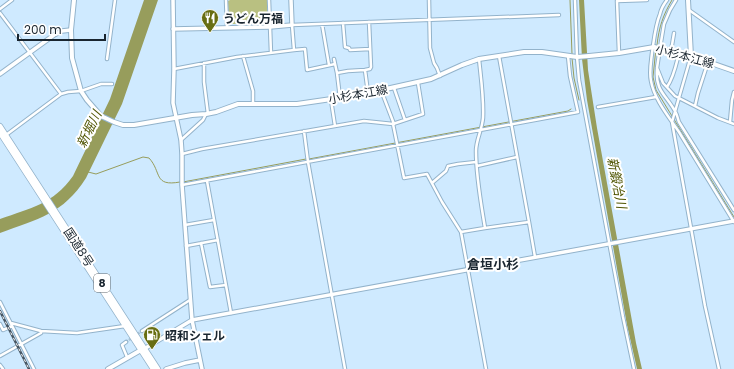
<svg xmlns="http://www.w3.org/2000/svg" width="734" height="369" font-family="Poppins,'Noto Sans JP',sans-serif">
	<rect width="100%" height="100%" fill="#cfeaff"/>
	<path fill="#b9c081" d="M230 0H267L268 23 267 24H229L228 1Z"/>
	<path fill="#979d5c" d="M144 0H158L122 104 86 178C63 214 38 219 0 233V219C31 208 53 204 73 176L110 99Z
		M579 0H584L588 70 597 128 636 343 642 369H637L627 325 587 100 582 59Z"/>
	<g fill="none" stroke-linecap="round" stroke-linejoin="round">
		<path stroke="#979d5c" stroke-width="1" d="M570 0 572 54
			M657 45C659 27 663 15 672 0
			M656 48 653 77 656 90 734 217
			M572 58 574 78 579 100
			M309 159 568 111 571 109
			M88 172 96 174 143 157 149 158C162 172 153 187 180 182
			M183 182 306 159"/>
		<path stroke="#abc3d5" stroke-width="2.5" stroke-dasharray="2.5 1" stroke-linecap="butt" d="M126 342 142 331"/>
		<defs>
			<path id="minor" d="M226 0 227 27
				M269 0 271 53
				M429 0 430 48 434 63 437 68 440 76
				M575 0 577 57 579 80 623 317 634 369
				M667 0C664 4 661 9 660 14 655 26 654 40 652 53 651 62 649 72 651 81 654 99 669 117 679 132L734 222
				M676 0 670 10 664 24 660 48 657 68 663 83 675 96 718 118 734 124
				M0 9 12 0
				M689 10 734 42
				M0 13 61 94
				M343 23 345 47 349 48 350 50 370 49
				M322 24 329 65
				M294 50 305 49 307 70 335 64
				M671 51 674 33
				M619 53 617 1 647 0
				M243 56 253 91V104
				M499 56 529 222
				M691 56 672 122 705 306 719 369
				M107 59 115 0
				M334 59 337 73
				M204 63V82L208 114
				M174 69 237 57 294 50 292 25 559 15
				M657 69C655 92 667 95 676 113 677 115 678 119 679 122L734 210
				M667 87C674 77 676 65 679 53
				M394 88 405 120
				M381 90 394 124
				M368 93 365 70 370 69 371 67 369 22
				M340 98 337 73 348 71 365 70
				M331 100 335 126
				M695 106 698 93 708 62
				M598 107 656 97
				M730 122 732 100 734 92
				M393 124 404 178 427 174 442 202 461 232 486 369
				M304 131 308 162 345 369
				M6 135 61 94 68 92 81 91 101 84H112
				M181 140 203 120 206 114
				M182 154 202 149 364 121 393 124 423 114 418 83
				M477 166 517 157
				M207 181 231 313
				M432 183 446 171 448 166 458 164 476 162
				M182 185 578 112 570 76 568 56
				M185 225 214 220
				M485 228 529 222 535 257
				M461 232 485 228C481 203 476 177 476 151 476 140 482 130 483 118 484 99 481 79 479 59
				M201 243 210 287 226 285
				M186 246 218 240
				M0 302 34 369
				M11 323 41 331 77 333 125 326
				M0 324 3 330 12 326
				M142 331 190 300
				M126 342 122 345 127 357
				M0 356 41 333V331
				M0 365 3 369"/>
			<path id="tertiary" d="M173 0 174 69 173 103 181 140 182 154V185L192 320 202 369
				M173 29 270 27 292 25 291 0
				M0 74 54 35 62 31 71 30
				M144 349 192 320 734 221
				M166 369 185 363 200 360"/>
			<path id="secondary" d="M74 0 71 30 72 58 81 91 87 100 101 116 114 122 123 125H134L192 115 206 114 216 112 238 104H297L359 95 431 79 462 65 479 59 524 52H542L577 57 589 56 619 53 654 47 691 56 734 71
				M688 0 691 56
				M108 369 141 350"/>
			<path id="trunk" d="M0 126 158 369
				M0 133 153 369"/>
		</defs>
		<use href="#minor" stroke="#93b3cb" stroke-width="4.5"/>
		<use href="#tertiary" stroke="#93b3cb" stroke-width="5.5"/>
		<use href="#secondary" stroke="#93b3cb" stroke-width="6"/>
		<use href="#trunk" stroke="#93b3cb" stroke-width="6"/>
		<use href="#minor" stroke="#fff" stroke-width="2.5"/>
		<use href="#tertiary" stroke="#fff" stroke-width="3.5"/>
		<use href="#secondary" stroke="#fff" stroke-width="4"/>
		<use href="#trunk" stroke="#fff" stroke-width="4.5"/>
		<defs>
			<path id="rail" d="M0 311 29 369"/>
		</defs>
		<use href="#rail" stroke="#465562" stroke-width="2.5"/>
		<use href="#rail" stroke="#fff" stroke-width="1" stroke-dasharray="3" stroke-linecap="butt"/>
	</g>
	<defs>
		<symbol id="restaurant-pin" viewBox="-11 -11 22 30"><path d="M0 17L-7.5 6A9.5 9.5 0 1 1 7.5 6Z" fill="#686e13" stroke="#fff"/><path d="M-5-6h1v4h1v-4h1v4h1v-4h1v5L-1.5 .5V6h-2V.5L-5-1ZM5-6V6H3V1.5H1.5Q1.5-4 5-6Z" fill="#fff"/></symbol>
		<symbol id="fuel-pin" viewBox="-11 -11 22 30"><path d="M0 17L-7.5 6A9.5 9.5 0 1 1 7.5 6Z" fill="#686e13" stroke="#fff"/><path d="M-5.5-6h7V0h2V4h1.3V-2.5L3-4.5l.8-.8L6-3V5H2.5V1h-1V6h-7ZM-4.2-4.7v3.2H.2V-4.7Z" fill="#fff"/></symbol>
	</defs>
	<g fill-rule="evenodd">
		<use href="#restaurant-pin" x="200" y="8" width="20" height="27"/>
		<use href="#fuel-pin" x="142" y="325" width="20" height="27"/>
	</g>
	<g text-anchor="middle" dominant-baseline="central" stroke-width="4" stroke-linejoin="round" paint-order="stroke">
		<rect fill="#fff" stroke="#5e666d" stroke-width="1" x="94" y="274" width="16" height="18" rx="3"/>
		<g font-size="11" font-weight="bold" fill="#19252f">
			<text x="102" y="283">8</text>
		</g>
		<g font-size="12" font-weight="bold" fill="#19252f" stroke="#fff" text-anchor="start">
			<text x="223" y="18">うどん万福</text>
			<text x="165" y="335">昭和シェル</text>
		</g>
		<g font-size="12" fill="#19252f" stroke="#fff">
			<text transform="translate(685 56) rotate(15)">小杉本江線</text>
			<text transform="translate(358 94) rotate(-10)">小杉本江線</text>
			<text transform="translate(79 247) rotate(57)">国道8号</text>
		</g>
		<g font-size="13" font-style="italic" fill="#505503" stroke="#fff">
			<text transform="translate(89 129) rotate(-64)">新堀川</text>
			<text transform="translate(617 183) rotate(79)">新鍛冶川</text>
		</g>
		<g font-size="13" font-weight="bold" fill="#19252f" stroke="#fff">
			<text x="493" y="264">倉垣小杉</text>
		</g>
	</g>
	<path d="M18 34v6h87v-6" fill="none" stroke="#19252f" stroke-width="2"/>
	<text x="24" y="34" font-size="12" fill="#19252f" stroke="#ffffff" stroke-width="3" paint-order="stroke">200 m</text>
</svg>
